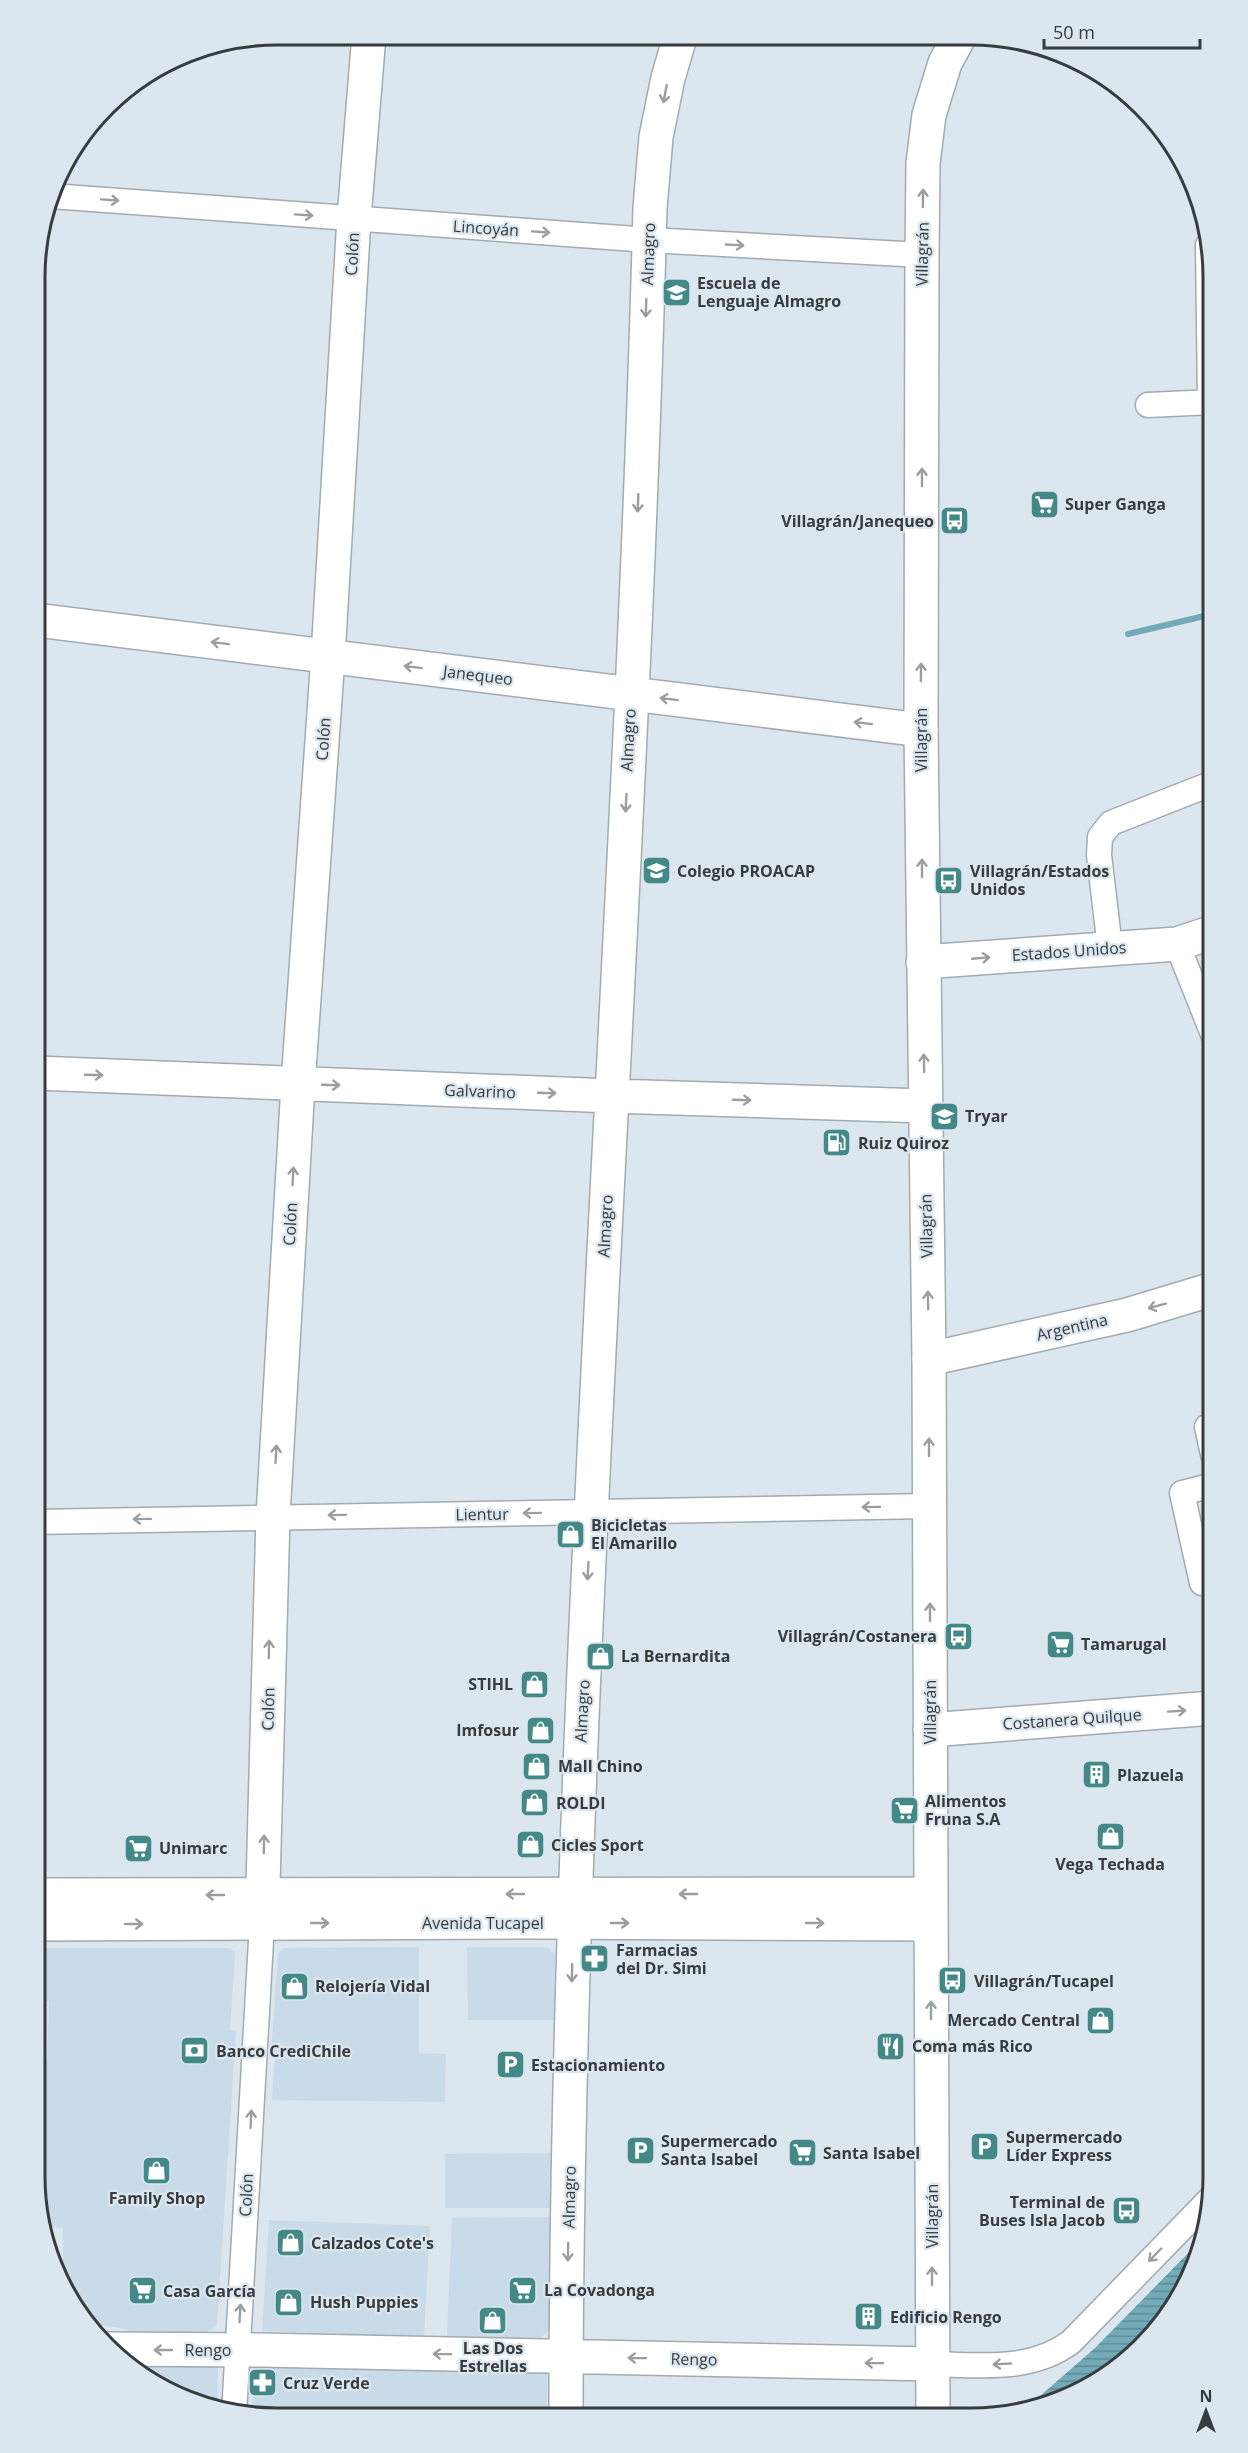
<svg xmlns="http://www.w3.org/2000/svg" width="1248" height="2453" font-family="'Open Sans',sans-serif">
	<defs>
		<pattern id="water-rules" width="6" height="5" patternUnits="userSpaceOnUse" patternTransform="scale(1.5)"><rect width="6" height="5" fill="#72aab7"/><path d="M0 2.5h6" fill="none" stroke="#5e8c96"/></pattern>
	</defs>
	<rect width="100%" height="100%" fill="#dbe6ee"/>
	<path fill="#c9dbe8" d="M419 1947V2053L446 2054 445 2102 272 2100 275 2053 271 2052 278 1954 284 1948Z
		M467 1947H547L555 1954 554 2020H468Z
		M35 1948H230L235 1953 230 2030 236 2031 217 2325 207 2333H143L109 2326H89L75 2311 63 2285V2228L43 2226 35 2176V2062H47L49 2006V2001H35Z
		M551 2153V2208H445V2154Z
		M551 2217 549 2330 539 2339 447 2337 452 2218Z
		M269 2220 430 2226 424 2337 262 2331Z
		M258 2362 547 2371V2417L252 2416 254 2367Z
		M129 2366H218L217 2409 184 2400Z"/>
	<path fill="url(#water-rules)" d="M1202 2239 1195 2269 1170 2313 1112 2372 1106 2378 1049 2406 1024 2410 1095 2348Z"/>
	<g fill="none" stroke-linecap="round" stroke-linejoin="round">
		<path stroke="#72aab7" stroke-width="6" d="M1128 634 1213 614"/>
		<defs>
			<path id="street" d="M51 196 649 240 922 255
				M1208 245 1210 402
				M1148 405 1213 402
				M1177 944 1213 1034
				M1110 948 1099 855 1100 837 1111 823 1213 783
				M1207 1427 1213 1454
				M35 1522 929 1506
				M1213 1582 1202 1583 1182 1493 1213 1485
				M933 2364C980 2365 1031 2372 1071 2342L1212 2197
				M234 2414 262 1923"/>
			<path id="secondary" d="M36 620 921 730
				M923 962 1177 944 1213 932
				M36 1073 612 1096 925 1106
				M929 1359 1127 1315 1213 1289
				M930 1730 1213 1708
				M262 1922 273 1516 298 1084 328 656 354 218 369 35
				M109 2349 260 2350 933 2364
				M566 2417C566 1680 631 945 650 208L656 137 668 78 680 37"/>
			<path id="primary" d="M35 1895 931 1894
				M35 1924 538 1922 931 1924
				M933 2418 929 1359 921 730 922 255 923 163 929 115 945 63 958 39"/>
		</defs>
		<use href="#street" stroke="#a1abb2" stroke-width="27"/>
		<use href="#secondary" stroke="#a1abb2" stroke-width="36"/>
		<use href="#primary" stroke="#a1abb2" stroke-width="36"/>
		<use href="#street" stroke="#fff" stroke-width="24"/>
		<use href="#secondary" stroke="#fff" stroke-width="33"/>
		<use href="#primary" stroke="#fff" stroke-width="33"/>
	</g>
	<defs><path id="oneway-shaft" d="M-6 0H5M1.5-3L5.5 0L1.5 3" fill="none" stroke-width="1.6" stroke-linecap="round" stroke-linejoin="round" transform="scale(1.5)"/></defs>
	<g stroke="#9b9e9f">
		<use href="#oneway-shaft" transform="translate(665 94) rotate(101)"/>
		<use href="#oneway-shaft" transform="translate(923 198) rotate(-89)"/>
		<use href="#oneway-shaft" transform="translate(110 200) rotate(4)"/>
		<use href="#oneway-shaft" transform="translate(304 215) rotate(4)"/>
		<use href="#oneway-shaft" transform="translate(541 232) rotate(4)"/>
		<use href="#oneway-shaft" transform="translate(735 245) rotate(3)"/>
		<use href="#oneway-shaft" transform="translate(646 308) rotate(92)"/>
		<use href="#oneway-shaft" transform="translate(922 477) rotate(-90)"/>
		<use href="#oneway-shaft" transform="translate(638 503) rotate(92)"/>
		<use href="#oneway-shaft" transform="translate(220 643) rotate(-173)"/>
		<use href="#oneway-shaft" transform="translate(413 667) rotate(-173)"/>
		<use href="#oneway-shaft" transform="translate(921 672) rotate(-89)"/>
		<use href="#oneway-shaft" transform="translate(669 699) rotate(-173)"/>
		<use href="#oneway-shaft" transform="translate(863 723) rotate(-173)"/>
		<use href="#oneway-shaft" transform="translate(626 803) rotate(93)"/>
		<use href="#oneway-shaft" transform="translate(922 868) rotate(-90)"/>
		<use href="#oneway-shaft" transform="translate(981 958) rotate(-5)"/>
		<use href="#oneway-shaft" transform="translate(924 1063) rotate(-91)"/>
		<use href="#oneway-shaft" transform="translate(94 1075) rotate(2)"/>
		<use href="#oneway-shaft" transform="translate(331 1085) rotate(2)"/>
		<use href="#oneway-shaft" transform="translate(547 1093) rotate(2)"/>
		<use href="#oneway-shaft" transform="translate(742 1100) rotate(2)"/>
		<use href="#oneway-shaft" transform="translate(293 1176) rotate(-87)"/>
		<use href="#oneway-shaft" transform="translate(928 1300) rotate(-91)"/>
		<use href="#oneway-shaft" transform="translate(1157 1306) rotate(165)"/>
		<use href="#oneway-shaft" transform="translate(929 1447) rotate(-90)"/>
		<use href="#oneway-shaft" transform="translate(276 1454) rotate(-87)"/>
		<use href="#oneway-shaft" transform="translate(871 1507) rotate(179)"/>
		<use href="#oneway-shaft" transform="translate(532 1513) rotate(179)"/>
		<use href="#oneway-shaft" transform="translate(337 1515) rotate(179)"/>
		<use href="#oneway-shaft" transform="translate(142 1519) rotate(179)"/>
		<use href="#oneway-shaft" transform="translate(588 1571) rotate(93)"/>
		<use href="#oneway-shaft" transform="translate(930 1612) rotate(-90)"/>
		<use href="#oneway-shaft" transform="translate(269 1649) rotate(-89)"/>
		<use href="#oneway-shaft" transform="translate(1177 1711) rotate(-4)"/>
		<use href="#oneway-shaft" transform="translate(264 1844) rotate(-89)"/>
		<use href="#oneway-shaft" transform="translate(515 1894) rotate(180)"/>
		<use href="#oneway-shaft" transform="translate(688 1894) rotate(-180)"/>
		<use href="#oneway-shaft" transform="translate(215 1895) rotate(180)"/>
		<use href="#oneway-shaft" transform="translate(320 1923)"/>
		<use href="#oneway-shaft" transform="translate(620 1923)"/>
		<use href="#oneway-shaft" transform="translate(815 1923)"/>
		<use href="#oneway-shaft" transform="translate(134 1924)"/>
		<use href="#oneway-shaft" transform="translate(572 1973) rotate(91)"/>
		<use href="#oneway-shaft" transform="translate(931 2010) rotate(-90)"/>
		<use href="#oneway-shaft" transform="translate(251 2119) rotate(-87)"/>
		<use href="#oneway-shaft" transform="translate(568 2252) rotate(91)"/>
		<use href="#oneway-shaft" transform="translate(1155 2255) rotate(134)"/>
		<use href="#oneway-shaft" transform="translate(932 2276) rotate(-90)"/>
		<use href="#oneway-shaft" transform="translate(240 2313) rotate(-87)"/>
		<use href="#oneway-shaft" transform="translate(163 2350) rotate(-180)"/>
		<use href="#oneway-shaft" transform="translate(442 2354) rotate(-179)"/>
		<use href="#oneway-shaft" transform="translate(637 2358) rotate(-179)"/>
		<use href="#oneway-shaft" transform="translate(874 2363) rotate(-179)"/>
		<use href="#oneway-shaft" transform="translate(1002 2364) rotate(177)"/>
	</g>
	<defs>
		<symbol id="school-square" viewBox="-11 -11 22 22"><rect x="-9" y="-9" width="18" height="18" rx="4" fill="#428987" stroke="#dbe6ee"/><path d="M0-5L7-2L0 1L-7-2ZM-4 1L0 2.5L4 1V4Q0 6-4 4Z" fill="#fff"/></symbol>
		<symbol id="supermarket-square" viewBox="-11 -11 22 22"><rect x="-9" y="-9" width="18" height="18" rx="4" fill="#428987" stroke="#dbe6ee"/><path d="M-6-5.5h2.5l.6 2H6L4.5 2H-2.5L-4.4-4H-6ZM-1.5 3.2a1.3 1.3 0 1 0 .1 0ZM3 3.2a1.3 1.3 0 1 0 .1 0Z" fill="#fff"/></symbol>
		<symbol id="bus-square" viewBox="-11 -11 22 22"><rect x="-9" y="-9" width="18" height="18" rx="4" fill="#428987" stroke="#dbe6ee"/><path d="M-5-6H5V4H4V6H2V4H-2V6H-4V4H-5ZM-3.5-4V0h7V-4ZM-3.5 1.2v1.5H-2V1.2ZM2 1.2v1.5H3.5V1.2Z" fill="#fff"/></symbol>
		<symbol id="fuel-square" viewBox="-11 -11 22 22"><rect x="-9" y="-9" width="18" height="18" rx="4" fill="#428987" stroke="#dbe6ee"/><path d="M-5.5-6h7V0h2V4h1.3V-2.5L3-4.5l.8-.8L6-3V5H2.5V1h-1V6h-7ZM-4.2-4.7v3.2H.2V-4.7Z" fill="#fff"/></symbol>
		<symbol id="shop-square" viewBox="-11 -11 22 22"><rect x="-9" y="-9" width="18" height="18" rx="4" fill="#428987" stroke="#dbe6ee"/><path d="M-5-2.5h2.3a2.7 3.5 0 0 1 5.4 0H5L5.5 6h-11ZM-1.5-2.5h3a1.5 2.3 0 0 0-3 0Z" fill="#fff"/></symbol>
		<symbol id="building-square" viewBox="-11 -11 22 22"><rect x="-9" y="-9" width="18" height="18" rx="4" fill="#428987" stroke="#dbe6ee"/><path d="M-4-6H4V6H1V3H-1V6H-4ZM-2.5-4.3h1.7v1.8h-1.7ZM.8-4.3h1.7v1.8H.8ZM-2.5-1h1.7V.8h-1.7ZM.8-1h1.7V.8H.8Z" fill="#fff"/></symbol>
		<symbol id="pharmacy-square" viewBox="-11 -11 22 22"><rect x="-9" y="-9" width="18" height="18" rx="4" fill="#428987" stroke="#dbe6ee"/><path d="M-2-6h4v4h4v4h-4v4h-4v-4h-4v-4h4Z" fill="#fff"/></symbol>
		<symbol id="restaurant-square" viewBox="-11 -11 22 22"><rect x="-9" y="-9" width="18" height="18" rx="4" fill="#428987" stroke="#dbe6ee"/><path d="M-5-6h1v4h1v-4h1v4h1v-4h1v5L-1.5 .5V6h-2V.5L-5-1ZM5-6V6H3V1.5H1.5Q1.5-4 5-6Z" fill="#fff"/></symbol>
		<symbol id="bank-square" viewBox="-11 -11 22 22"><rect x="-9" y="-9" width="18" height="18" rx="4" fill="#428987" stroke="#dbe6ee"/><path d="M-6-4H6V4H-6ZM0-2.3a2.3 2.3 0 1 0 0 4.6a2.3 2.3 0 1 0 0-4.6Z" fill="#fff"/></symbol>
		<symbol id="parking-square" viewBox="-11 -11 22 22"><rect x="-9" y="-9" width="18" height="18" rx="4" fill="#428987" stroke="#dbe6ee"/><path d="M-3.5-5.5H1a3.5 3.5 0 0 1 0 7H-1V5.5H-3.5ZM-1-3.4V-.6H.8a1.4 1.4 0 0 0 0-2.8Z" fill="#fff"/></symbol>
	</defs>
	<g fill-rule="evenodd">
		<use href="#school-square" x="660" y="276" width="33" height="33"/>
		<use href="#supermarket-square" x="1028" y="488" width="33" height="33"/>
		<use href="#bus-square" x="938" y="504" width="33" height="33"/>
		<use href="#school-square" x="640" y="854" width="33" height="33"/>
		<use href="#bus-square" x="932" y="864" width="33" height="33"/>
		<use href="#school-square" x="928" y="1100" width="33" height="33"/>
		<use href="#fuel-square" x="820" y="1126" width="33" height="33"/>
		<use href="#shop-square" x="554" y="1518" width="33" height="33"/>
		<use href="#bus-square" x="942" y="1620" width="33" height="33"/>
		<use href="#supermarket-square" x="1044" y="1628" width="33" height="33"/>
		<use href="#shop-square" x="584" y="1640" width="33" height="33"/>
		<use href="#shop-square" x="518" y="1668" width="33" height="33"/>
		<use href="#shop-square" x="524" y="1714" width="33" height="33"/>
		<use href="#shop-square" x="520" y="1750" width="33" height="33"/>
		<use href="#building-square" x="1080" y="1758" width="33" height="33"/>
		<use href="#shop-square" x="518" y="1786" width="33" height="33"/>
		<use href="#supermarket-square" x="888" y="1794" width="33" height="33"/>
		<use href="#shop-square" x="1094" y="1820" width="33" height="33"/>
		<use href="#shop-square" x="514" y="1828" width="33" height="33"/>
		<use href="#supermarket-square" x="122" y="1832" width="33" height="33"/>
		<use href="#pharmacy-square" x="578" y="1942" width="33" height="33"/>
		<use href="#bus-square" x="936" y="1964" width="33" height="33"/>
		<use href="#shop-square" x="278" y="1970" width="33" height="33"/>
		<use href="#shop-square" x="1084" y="2004" width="33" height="33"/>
		<use href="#restaurant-square" x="874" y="2030" width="33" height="33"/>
		<use href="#bank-square" x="178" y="2034" width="33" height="33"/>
		<use href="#parking-square" x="494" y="2048" width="33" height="33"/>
		<use href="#parking-square" x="968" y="2130" width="33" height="33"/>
		<use href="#parking-square" x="624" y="2134" width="33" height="33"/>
		<use href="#supermarket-square" x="786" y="2136" width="33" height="33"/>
		<use href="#shop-square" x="140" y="2154" width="33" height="33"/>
		<use href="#bus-square" x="1110" y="2194" width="33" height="33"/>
		<use href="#shop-square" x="274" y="2226" width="33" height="33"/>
		<use href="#supermarket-square" x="506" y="2274" width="33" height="33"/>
		<use href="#supermarket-square" x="126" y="2274" width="33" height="33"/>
		<use href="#shop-square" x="272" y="2286" width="33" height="33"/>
		<use href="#building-square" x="852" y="2300" width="33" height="33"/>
		<use href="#shop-square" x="476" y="2304" width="33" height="33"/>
		<use href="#pharmacy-square" x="246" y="2366" width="33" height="33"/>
	</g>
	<g text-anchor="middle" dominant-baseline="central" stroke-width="4.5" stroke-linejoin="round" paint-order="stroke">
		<g font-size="16" fill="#373c3f" stroke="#dbe6ee">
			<text transform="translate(486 228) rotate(4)">Lincoyán</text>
			<text transform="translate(352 254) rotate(-87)">Colón</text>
			<text transform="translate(648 254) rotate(-88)">Almagro</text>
			<text transform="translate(922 254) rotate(-89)">Villagrán</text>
			<text transform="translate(478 675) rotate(7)">Janequeo</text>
			<text transform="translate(323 739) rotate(-86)">Colón</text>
			<text transform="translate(628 740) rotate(-87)">Almagro</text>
			<text transform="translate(921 740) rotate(-90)">Villagrán</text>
			<text transform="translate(1069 951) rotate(-4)">Estados Unidos</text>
			<text transform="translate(480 1091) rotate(2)">Galvarino</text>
			<text transform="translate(290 1224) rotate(-87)">Colón</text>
			<text transform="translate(605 1226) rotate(-87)">Almagro</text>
			<text transform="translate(926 1226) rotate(-91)">Villagrán</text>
			<text transform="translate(1072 1327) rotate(-13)">Argentina</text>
			<text transform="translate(482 1514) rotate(-1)">Lientur</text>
			<text transform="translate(268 1709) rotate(-89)">Colón</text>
			<text transform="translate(582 1711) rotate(-87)">Almagro</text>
			<text transform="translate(930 1712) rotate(-90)">Villagrán</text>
			<text transform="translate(1072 1719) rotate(-4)">Costanera Quilque</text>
			<text x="483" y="1923">Avenida Tucapel</text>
			<text transform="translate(246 2195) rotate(-87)">Colón</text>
			<text transform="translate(569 2197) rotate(-89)">Almagro</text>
			<text transform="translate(932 2216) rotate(-90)">Villagrán</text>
			<text x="208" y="2350">Rengo</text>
			<text transform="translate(694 2359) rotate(1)">Rengo</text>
		</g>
		<g font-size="16" font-weight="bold" fill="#373c3f" stroke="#dbe6ee" text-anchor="start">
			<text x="697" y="283">Escuela de<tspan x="697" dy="18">Lenguaje Almagro</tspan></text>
			<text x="1065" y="504">Super Ganga</text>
			<text x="934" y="521" text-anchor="end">Villagrán/Janequeo</text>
			<text x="677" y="871">Colegio PROACAP</text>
			<text x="970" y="871">Villagrán/Estados<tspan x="970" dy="18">Unidos</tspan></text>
			<text x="965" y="1116">Tryar</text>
			<text x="858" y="1143">Ruiz Quiroz</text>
			<text x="591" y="1525">Bicicletas<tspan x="591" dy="18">El Amarillo</tspan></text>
			<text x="937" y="1636" text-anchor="end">Villagrán/Costanera</text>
			<text x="1081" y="1644">Tamarugal</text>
			<text x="621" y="1656">La Bernardita</text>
			<text x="513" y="1684" text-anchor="end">STIHL</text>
			<text x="519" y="1730" text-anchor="end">Imfosur</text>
			<text x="558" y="1766">Mall Chino</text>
			<text x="1117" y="1775">Plazuela</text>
			<text x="925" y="1801">Alimentos<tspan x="925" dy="18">Fruna S.A</tspan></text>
			<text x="556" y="1803">ROLDI</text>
			<text x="551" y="1845">Cicles Sport</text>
			<text x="159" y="1848">Unimarc</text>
			<text x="1110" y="1864" text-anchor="middle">Vega Techada</text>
			<text x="616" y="1950">Farmacias<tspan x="616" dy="18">del Dr. Simi</tspan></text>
			<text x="974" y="1981">Villagrán/Tucapel</text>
			<text x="315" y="1986">Relojería Vidal</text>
			<text x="1080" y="2020" text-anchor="end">Mercado Central</text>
			<text x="912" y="2046">Coma más Rico</text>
			<text x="216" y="2051">Banco CrediChile</text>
			<text x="531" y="2065">Estacionamiento</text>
			<text x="1006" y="2137">Supermercado<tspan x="1006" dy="18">Líder Express</tspan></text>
			<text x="661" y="2141">Supermercado<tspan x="661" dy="18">Santa Isabel</tspan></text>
			<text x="823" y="2153">Santa Isabel</text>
			<text x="157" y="2198" text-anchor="middle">Family Shop</text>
			<text x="1105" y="2202" text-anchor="end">Terminal de<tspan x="1105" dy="18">Buses Isla Jacob</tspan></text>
			<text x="311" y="2243">Calzados Cote's</text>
			<text x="544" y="2290">La Covadonga</text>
			<text x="163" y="2291">Casa García</text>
			<text x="310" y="2302">Hush Puppies</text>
			<text x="890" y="2317">Edificio Rengo</text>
			<text x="493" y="2348" text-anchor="middle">Las Dos<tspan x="493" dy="18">Estrellas</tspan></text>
			<text x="283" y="2383">Cruz Verde</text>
		</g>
	</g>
	<path d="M0 0H1248V2453H0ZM277 45H971A232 232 0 0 1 1203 277V2176A232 232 0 0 1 971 2408H277A232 232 0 0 1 45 2176V277A232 232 0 0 1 277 45Z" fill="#dbe6ee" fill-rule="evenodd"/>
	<path fill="none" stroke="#373c3f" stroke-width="3" d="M277 45H971A232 232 0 0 1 1203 277V2176A232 232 0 0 1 971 2408H277A232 232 0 0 1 45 2176V277A232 232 0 0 1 277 45Z"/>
	<g transform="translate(1206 2411)" stroke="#dbe6ee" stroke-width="4.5" paint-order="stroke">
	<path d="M0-4.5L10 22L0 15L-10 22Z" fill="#373c3f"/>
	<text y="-9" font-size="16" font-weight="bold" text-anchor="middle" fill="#373c3f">N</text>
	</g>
	<path d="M1044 39v9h156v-9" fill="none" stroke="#373c3f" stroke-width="3"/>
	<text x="1053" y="39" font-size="18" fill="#373c3f" stroke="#dbe6ee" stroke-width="4.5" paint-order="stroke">50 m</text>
</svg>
